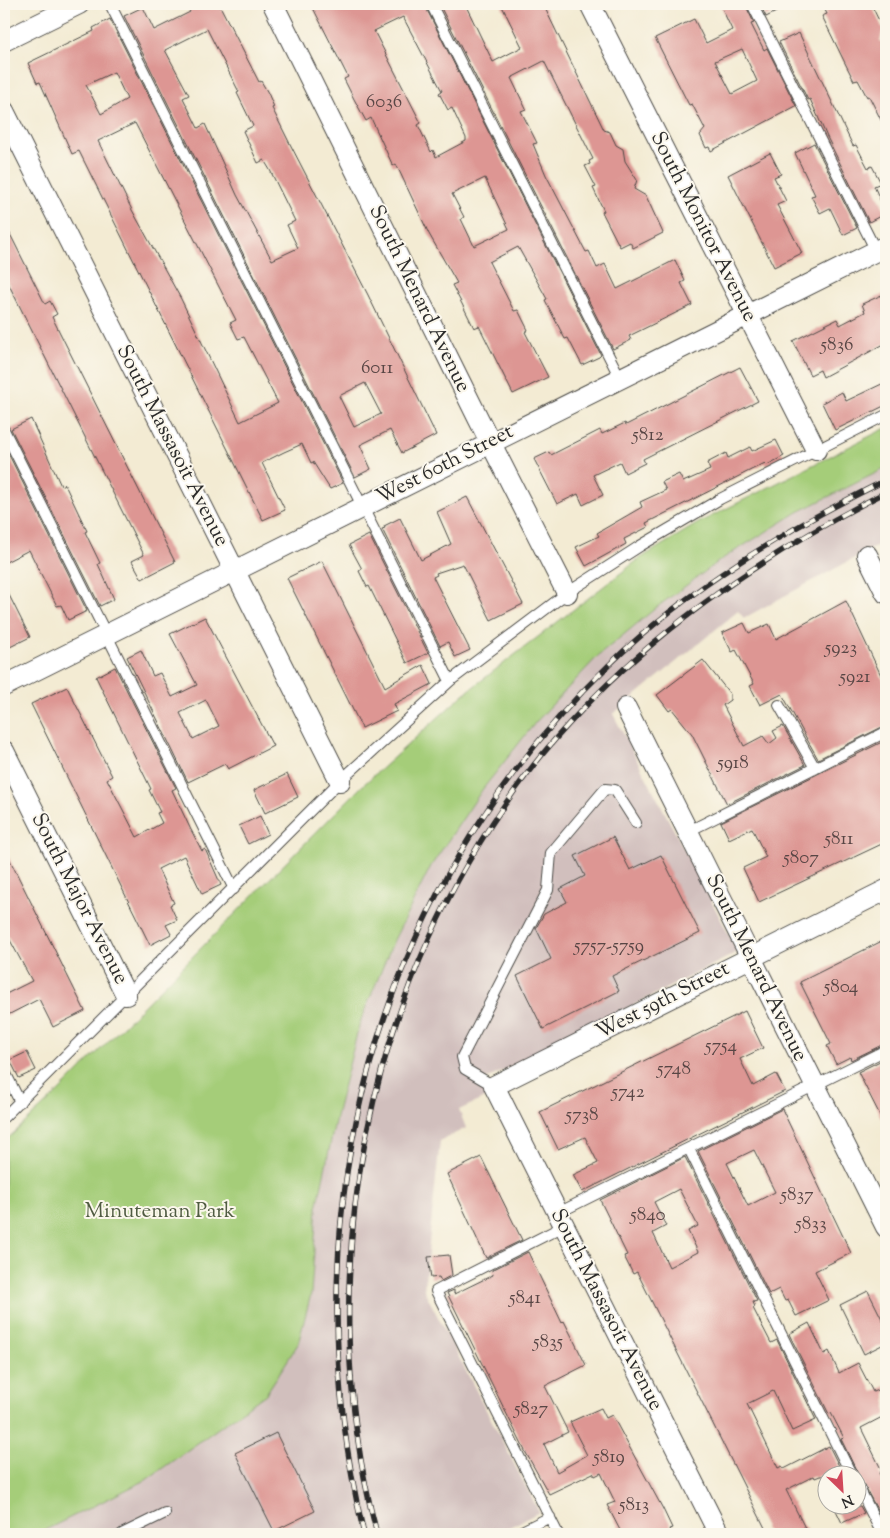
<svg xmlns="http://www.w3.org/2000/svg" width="890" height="1538" font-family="'Sorts Mill Goudy',serif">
	<rect width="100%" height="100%" fill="#fbf7ec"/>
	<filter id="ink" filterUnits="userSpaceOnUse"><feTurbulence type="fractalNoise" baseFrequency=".02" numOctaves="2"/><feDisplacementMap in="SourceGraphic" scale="10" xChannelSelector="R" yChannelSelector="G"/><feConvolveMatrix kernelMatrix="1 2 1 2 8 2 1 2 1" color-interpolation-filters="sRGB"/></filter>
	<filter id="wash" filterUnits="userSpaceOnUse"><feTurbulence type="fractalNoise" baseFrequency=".0096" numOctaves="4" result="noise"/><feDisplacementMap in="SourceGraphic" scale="20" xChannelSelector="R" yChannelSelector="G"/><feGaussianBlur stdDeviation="1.12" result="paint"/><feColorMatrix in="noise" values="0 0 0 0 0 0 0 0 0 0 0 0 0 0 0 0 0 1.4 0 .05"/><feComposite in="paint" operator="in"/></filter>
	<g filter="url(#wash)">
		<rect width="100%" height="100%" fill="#f3ebd3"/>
		<path fill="#d1bfbd" d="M886 468V541L744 618 738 611 613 714 738 952 483 1081 489 1096 459 1110 466 1128 440 1141 424 1290 539 1512 496 1534H37L146 1480 266 1394 298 1344 311 1294 317 1208 337 1112 360 1022 394 940 431 866 482 790 535 723 598 656 657 607 722 559 798 512Z"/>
		<path fill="#a5cd79" stroke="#687c52" d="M886 428V468L798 512 722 559 657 607 598 656 535 723 482 790 431 866 394 940 360 1022 337 1112 317 1208 311 1294 298 1344 266 1394 146 1480 37 1534H4V1142L53 1097 361 787 464 694 639 559 700 522Z"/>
		<g id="blocks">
			<path fill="#dd9693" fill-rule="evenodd" d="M186 4H219L259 82 261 81 268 93 274 107 272 108 288 140 368 295 436 435 402 453 390 430 360 445 371 469 355 477 124 16 143 7 154 30 190 12ZM207 29 239 92 237 93 253 126 243 131 258 163 264 160 270 170 295 221 287 225 298 248 272 260 237 195 205 124 198 128 183 98 189 95 165 50ZM365 383 381 414 354 427 339 396Z
				M311 4H360L363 10 377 4H424L601 355 599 357 582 365 568 338 565 339 545 300 547 299 518 247 489 262 514 311 518 310 528 330 525 332 548 377 513 394 479 326 474 328 462 304 452 285 457 283 429 234 396 164 393 166 371 118 366 121 354 99 344 79 348 77ZM403 17 442 91 439 93 448 110 452 108 466 138V141L436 157 433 150 431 152 418 125 421 123 374 31ZM485 178 509 229 474 246 461 219 464 217 452 194Z
				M439 4H465L493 62 522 47 501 4H543L604 130 610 132 616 145 623 149 625 161 637 180 634 189 646 196 663 233 633 248 630 242 620 247 602 212 604 211 593 188 596 187 585 166 590 164 589 161 593 159 544 61 511 78 526 109 521 111 537 143 533 144 546 175 586 252 589 251 597 268 605 264 617 289 675 260 685 281 681 283 692 305 629 336 631 340 613 349Z
				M720 4H745L754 23 751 24 764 50 767 48 796 106 711 151 709 147 706 148 700 135 705 129 692 104 689 105 655 38 694 19 706 43 732 30ZM742 49 757 81 732 94 715 61Z
				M760 4H792L766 17Z
				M822 4H871L883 29 880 41 886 43V130L869 96 867 97 858 80 854 81 845 63 822 16 827 14Z
				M110 19 343 483 330 489 313 462 311 463 302 444 284 452 262 463 285 510 263 520 79 151 72 154 40 82 37 83 28 63 94 31 93 28ZM114 72 127 99 101 114 86 85ZM135 123 236 320 230 323 238 339 244 337 278 403 240 422 181 299 132 210 98 141Z
				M799 33 853 146 856 145 868 168 872 166 881 183 874 186 886 213 869 222 827 137 810 99 808 100 779 42Z
				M814 143 857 228 843 235 830 208 820 213 811 196 815 195 795 153Z
				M770 153 781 174 774 177 786 201 777 205 802 253 774 267 728 175Z
				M4 222 45 304 50 301 57 314 52 317 175 562 142 579 132 561 144 555 4 275Z
				M886 293V343L823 377 820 370 810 375 793 341 837 319 840 325 865 312 862 304Z
				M740 367 758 401 643 459 645 463 625 473 620 462 593 475 603 495 583 505 578 494 557 504 534 459 549 452 551 455 600 430 602 434 625 423 626 425Z
				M886 382V405L835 430 822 403 842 392 846 401Z
				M31 419 61 486 64 484 66 487 87 531 85 532 100 563 98 564 114 599 100 606 11 429Z
				M776 440 784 456 767 465 765 463 646 523 648 527 624 539 626 544 586 566 576 547 599 536 597 533 642 507 640 502 666 490 662 482 679 474 683 482 710 470 707 463 726 453 728 458 750 447 752 451Z
				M4 445 87 611 68 620 61 605 57 606 29 550 4 563Z
				M467 497 523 604 491 620 463 564 436 573 437 575 433 577 470 650 455 657 448 642 440 646 382 529 385 528 384 526 400 518 421 560 451 544 437 512Z
				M369 535 428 653 407 663 369 586 367 587 359 571 362 569 349 545Z
				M322 561 385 687 423 665 432 684 394 704 397 711 362 728 287 578Z
				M4 585 30 637 4 650Z
				M846 601 886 686V725L818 759 782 694 760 705 750 686 754 684 736 650 732 652 722 633 744 623 749 633 769 624 776 639Z
				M205 617 273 746 228 769 225 764 188 782 127 657 141 650 153 676 160 673 172 697 197 685 170 634ZM206 700 219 726 193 739 180 713Z
				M703 660 730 694V700L723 705 744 746 763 736 769 744 777 738 773 731 783 726 805 765 727 804 692 734 672 709 669 711 657 695Z
				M115 667 176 788 172 790 190 828 202 851 205 849 221 885 202 894 184 856 158 869 174 903 170 905 177 920 166 925 171 934 150 945 31 704 67 687 112 776 107 779 137 837 162 823 157 813 160 812 149 790 151 789 96 677Z
				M886 740V842L759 902 743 868 766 857 752 828 729 839 721 822Z
				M287 774 298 797 265 813 254 790Z
				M260 816 268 834 248 844 239 826Z
				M613 837 630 870 661 855 700 933 612 976 619 991 543 1029 517 976 551 959 536 928 544 914 567 902 560 889 585 876 575 856Z
				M4 848 85 1011 53 1027 39 999 4 1017V995L32 981 4 929Z
				M886 939V1043L851 1060 850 1057 836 1064 827 1046 831 1044 800 982Z
				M745 1011 763 1048 740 1059 753 1086 776 1074 785 1091 582 1192 573 1175 598 1163 585 1137 558 1149 540 1112Z
				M27 1052 36 1070 19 1078 10 1060Z
				M886 1058V1127L858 1072Z
				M782 1109 851 1253 815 1271 829 1300 796 1316 788 1300 785 1301 779 1289 769 1294 698 1151ZM754 1150 775 1192 748 1206 727 1163Z
				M481 1157 522 1240 486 1258 447 1174Z
				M685 1157 757 1301 753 1302 755 1307 753 1308 771 1343 777 1340 816 1420 792 1431 773 1391 747 1404 778 1468 782 1466 784 1469 829 1446 844 1476H820L815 1478 814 1476 786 1490 808 1534H768L637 1272 633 1274 624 1256 627 1255 600 1200ZM679 1189 698 1226 688 1231 698 1252 669 1267 653 1233 666 1226 654 1202Z
				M528 1252 562 1323 564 1321 586 1365 545 1386 568 1432 544 1444 557 1472 587 1455 570 1422 601 1408 606 1418 612 1415 663 1509 672 1528 669 1529 671 1534H622L607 1505 615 1502 601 1473 595 1476 593 1473 549 1494 526 1453 447 1293 454 1290V1294L493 1275 492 1270Z
				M449 1255 452 1275 441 1281 439 1277 431 1278 428 1257Z
				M868 1291 886 1327V1343L864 1354 840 1305Z
				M809 1323 824 1354 829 1351 839 1373 858 1363 873 1392 886 1386V1415L861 1428 882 1471 879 1473 886 1486V1526L859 1476 841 1439 844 1438 831 1413 829 1414 789 1334Z
				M276 1433 315 1511 274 1531 235 1453Z
				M834 1506H860L864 1513 842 1523Z"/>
		</g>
	</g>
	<g filter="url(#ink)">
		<use href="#blocks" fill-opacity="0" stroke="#494844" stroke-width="1"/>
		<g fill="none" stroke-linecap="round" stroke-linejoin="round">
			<defs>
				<path id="service" d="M110 4 450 681
					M431 4 620 378
					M752 4 876 251
					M4 430 234 889
					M779 705 815 768
					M689 831 886 732
					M4 1070 20 1102
					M494 1086 465 1069 462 1057 548 890 551 853 605 789 615 790 636 823
					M4 1117 340 781 450 681 567 593 640 546 720 499 886 415
					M689 1149 852 1476
					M558 1213 886 1050
					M858 1486 882 1534
					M122 1534 165 1513
					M516 1534 550 1517
					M558 1534 436 1291 564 1226"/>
				<path id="minor" d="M273 4 479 420 567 593
					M590 4 816 450
					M4 41 79 4
					M4 111 340 781
					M867 555 886 593
					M4 686 886 246
					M626 708 886 1227
					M4 751 126 995
					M719 1534 494 1086 886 890"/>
			</defs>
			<use href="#service" stroke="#494844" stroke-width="12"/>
			<use href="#minor" stroke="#494844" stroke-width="22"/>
			<use href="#service" stroke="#fff" stroke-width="10"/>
			<use href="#minor" stroke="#fff" stroke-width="20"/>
			<defs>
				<path id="rail" d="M364 1534C288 1217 373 893 609 665 689 587 787 529 886 480
					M377 1534C308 1273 367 979 533 766 627 647 753 560 886 492"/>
			</defs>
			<use href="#rail" stroke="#2b2b2b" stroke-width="5.5"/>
			<use href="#rail" stroke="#fbf7ec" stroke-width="4" stroke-dasharray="11" stroke-linecap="butt"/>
		</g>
	</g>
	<g text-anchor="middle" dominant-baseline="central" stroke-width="4" stroke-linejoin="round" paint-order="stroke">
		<g font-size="19" fill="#584645">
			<text x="384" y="102">6036</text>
			<text x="837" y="345">5836</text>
			<text x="377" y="368">6011</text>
			<text x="648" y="435">5812</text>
			<text x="841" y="648">5923</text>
			<text x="855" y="677">5921</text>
			<text x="733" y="763">5918</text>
			<text x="839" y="839">5811</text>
			<text x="801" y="858">5807</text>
			<text x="609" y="946">5757-5759</text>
			<text x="841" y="987">5804</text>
			<text x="721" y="1046">5754</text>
			<text x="674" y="1069">5748</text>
			<text x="628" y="1092">5742</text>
			<text x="582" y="1115">5738</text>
			<text x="797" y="1195">5837</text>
			<text x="648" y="1215">5840</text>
			<text x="811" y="1224">5833</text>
			<text x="525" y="1298">5841</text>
			<text x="548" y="1342">5835</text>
			<text x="531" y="1409">5827</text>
			<text x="609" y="1457">5819</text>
			<text x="634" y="1505">5813</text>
		</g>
		<g font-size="21" fill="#2b2b2b" stroke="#fbf7ec">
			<text transform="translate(703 227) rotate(63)">South Monitor Avenue</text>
			<text transform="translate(419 299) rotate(64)">South Menard Avenue</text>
			<text transform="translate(172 446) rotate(63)">South Massasoit Avenue</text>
			<text transform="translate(445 465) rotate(-27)">West 60th Street</text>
			<text transform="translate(79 899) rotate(63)">South Major Avenue</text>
			<text transform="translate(756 968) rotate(64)">South Menard Avenue</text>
			<text transform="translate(663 1001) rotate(-27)">West 59th Street</text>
			<text transform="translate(606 1310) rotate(63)">South Massasoit Avenue</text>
		</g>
		<g font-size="21" fill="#505c42" stroke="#fbf7ec">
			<text x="160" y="1212">Minuteman Park</text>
		</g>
	</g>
	<rect width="890" height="1538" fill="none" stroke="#fbf7ec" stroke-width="20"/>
	<g transform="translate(842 1490) rotate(155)"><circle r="24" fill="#fbf7ec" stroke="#a8a59f"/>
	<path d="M0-4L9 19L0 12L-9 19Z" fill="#d1495b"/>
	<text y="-8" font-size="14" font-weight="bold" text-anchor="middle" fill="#2b2b2b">N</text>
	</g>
</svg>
